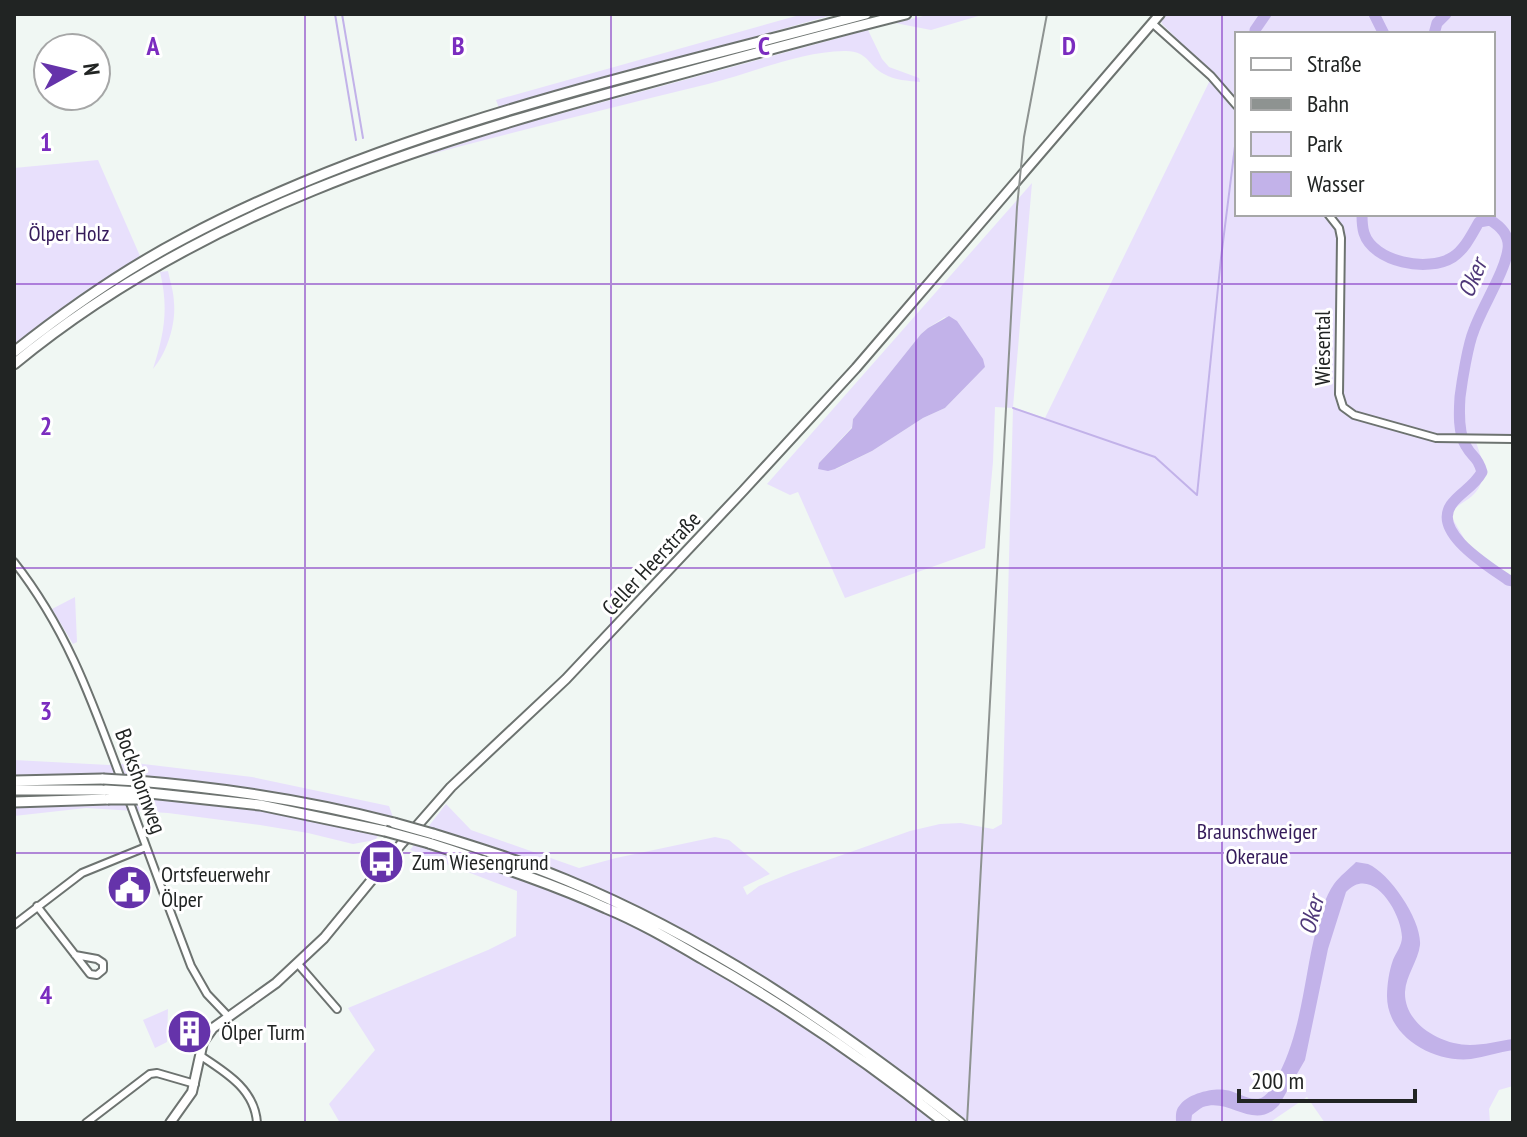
<svg xmlns="http://www.w3.org/2000/svg" width="1527" height="1137" font-family="'PT Sans Narrow',sans-serif">
	<rect width="100%" height="100%" fill="#f0f7f3"/>
	<path fill="#e8e0fc" fill-rule="evenodd" d="M803 14H836L499 108 496 100Z
		M931 14H985L931 30 895 23Z
		M1165 14H1513V434H1473C1480 454 1491 476 1474 494 1466 503 1456 503 1451 516L1469 547 1508 578 1513 579V1086L1499 1090 1489 1109 1490 1123H1325L1307 1097 1269 1123H340L329 1104 375 1050 348 1008 488 950 516 936 517 891 410 850 446 804 471 830 579 868 616 858 715 837 729 840 770 874 743 887 747 895 759 886 791 873 910 831 940 824 961 823 993 829 1002 824 1013 408 995 407 993 462 985 548 845 598 798 492 790 495 767 484 1032 183 1013 407 1045 418 1213 74 1163 25 1160 20ZM1237 34H1493V214H1237ZM945 317 985 367 945 408 923 418 872 451 836 469 819 463 852 427 853 419 921 334 928 328Z
		M868 30 882 59 889 67 919 78 920 82C909 81 894 80 884 74 868 66 868 50 844 51 798 52 752 73 708 84 609 108 511 133 413 159L526 123Z
		M98 160 140 256 75 298 14 345V168Z
		M168 271C170 281 174 293 174 303 176 324 167 353 153 369 164 334 169 309 160 272Z
		M75 597 77 642 73 644 52 609Z
		M14 760 109 765 135 763 252 777 389 806 393 817 375 840 353 844 308 833 260 825 168 813 86 808 14 816Z
		M168 1009 167 1042 155 1048 143 1020Z"/>
	<path fill="#c2b2e9" d="M949 316 957 321 983 359 985 367 945 408 923 418 872 451 835 469 828 471 818 469 819 463 852 428 853 419 921 334 928 328Z
		M1356 862C1360 863 1364 863 1368 864 1390 873 1422 921 1420 945 1418 961 1406 975 1405 992 1404 1024 1441 1045 1470 1045 1484 1045 1499 1041 1513 1039V1050C1499 1052 1485 1057 1471 1059 1434 1063 1387 1037 1387 996 1387 985 1389 971 1393 960 1396 953 1402 945 1402 937 1401 912 1372 864 1346 892L1328 949 1305 1060 1279 1105C1254 1132 1230 1097 1203 1107 1199 1109 1196 1112 1192 1115L1191 1123H1176C1176 1117 1175 1110 1180 1105 1188 1094 1212 1088 1225 1090 1237 1091 1249 1102 1261 1098 1269 1095 1275 1081 1279 1074 1302 1029 1304 978 1316 930 1320 915 1325 897 1334 884 1340 876 1349 869 1356 862Z"/>
	<g fill="none" stroke-linecap="round" stroke-linejoin="round">
		<path stroke="#c2b2e9" stroke-width="2" d="M335 14 356 140
			M342 14 363 138
			M1252 34 1255 30
			M1013 408 1155 457 1197 495 1221 258 1237 130"/>
		<path stroke="#c2b2e9" stroke-width="11" d="M1374 14 1384 34
			M1255 34V30L1266 14
			M1434 34 1437 23 1446 14
			M1362 214C1362 220 1362 227 1364 233 1373 262 1428 273 1453 257 1465 249 1472 234 1479 222L1490 220C1500 226 1510 235 1508 249 1505 272 1482 307 1474 330 1468 344 1462 381 1460 397 1459 412 1458 433 1466 446 1473 459 1477 455 1482 472 1473 488 1460 492 1451 505 1432 533 1490 567 1508 580L1513 581"/>
		<defs>
			<path id="minor" d="M1152 23 1211 76 1237 106
				M1328 214 1339 228 1341 238 1339 394 1343 407 1354 415 1436 438 1513 439
				M14 562C66 628 91 698 120 776 143 839 167 903 191 966L207 994 228 1016
				M37 906 90 974 97 975 103 970V963L97 959 75 955
				M14 925 82 873 146 847
				M298 964 337 1009
				M201 1056C227 1073 255 1090 257 1123
				M86 1123 150 1074 157 1073 195 1084"/>
			<path id="major" d="M170 1123 192 1092 203 1042 213 1028 276 983 324 938 402 843 451 787 566 679 743 491 856 368 1160 14"/>
			<path id="highway" d="M14 352C68 309 124 270 185 238 393 127 639 75 866 14
				M14 364C197 213 418 145 643 84 730 60 818 36 906 14
				M14 781 103 779
				M137 781C224 788 309 801 394 823
				M14 790H106
				M140 792 260 805 385 831
				M14 802 108 799
				M433 834C478 848 523 862 566 880 711 940 837 1027 960 1123
				M429 843C489 863 549 882 606 908 640 922 672 941 703 959 788 1007 868 1062 945 1123"/>
		</defs>
		<use href="#minor" stroke="#6d7370" stroke-width="10"/>
		<use href="#major" stroke="#6d7370" stroke-width="12"/>
		<use href="#highway" stroke="#6d7370" stroke-width="13"/>
		<use href="#minor" stroke="#fff" stroke-width="6"/>
		<use href="#major" stroke="#fff" stroke-width="8"/>
		<use href="#highway" stroke="#fff" stroke-width="9"/>
		<path stroke="#8e9391" stroke-width="2" d="M967 1123 1017 207 1024 137 1047 14"/>
		<defs>
			<path id="highway-bridge" d="M103 779 137 781
				M106 790 140 792
				M108 799H142
				M394 823 433 834
				M385 831 429 843"/>
		</defs>
		<use href="#highway-bridge" stroke="#6d7370" stroke-width="13" stroke-linecap="butt"/>
		<use href="#highway-bridge" stroke="#fff" stroke-width="9"/>
	</g>
	<path fill="none" stroke="#7b2cbf" stroke-width="2" stroke-opacity="0.55" d="M305 14V1123M611 14V1123M916 14V1123M1222 14V1123M14 284H1513M14 568H1513M14 853H1513"/>
	<defs>
		<symbol id="bus-disc" viewBox="-11 -11 22 22"><circle r="9.5" fill="#6533aa" stroke="#fff"/><path d="M-5-6H5V4H4V6H2V4H-2V6H-4V4H-5ZM-3.5-4V0h7V-4ZM-3.5 1.2v1.5H-2V1.2ZM2 1.2v1.5H3.5V1.2Z" fill="#fff"/></symbol>
		<symbol id="civic-disc" viewBox="-11 -11 22 22"><circle r="9.5" fill="#6533aa" stroke="#fff"/><path d="M-.6-6.5H3V-4.5H.6V-3L4-1V1h2V6H-6V1h2V-1L-.6-3ZM-1.2 2.5V6h2.4V2.5Z" fill="#fff"/></symbol>
		<symbol id="building-disc" viewBox="-11 -11 22 22"><circle r="9.5" fill="#6533aa" stroke="#fff"/><path d="M-4-6H4V6H1V3H-1V6H-4ZM-2.5-4.3h1.7v1.8h-1.7ZM.8-4.3h1.7v1.8H.8ZM-2.5-1h1.7V.8h-1.7ZM.8-1h1.7V.8H.8Z" fill="#fff"/></symbol>
	</defs>
	<g fill-rule="evenodd">
		<use href="#bus-disc" x="356" y="836" width="51" height="51"/>
		<use href="#civic-disc" x="104" y="862" width="51" height="51"/>
		<use href="#building-disc" x="164" y="1006" width="51" height="51"/>
	</g>
	<g text-anchor="middle" dominant-baseline="central" stroke-width="6" stroke-linejoin="round" paint-order="stroke">
		<g font-size="22" fill="#351b5b" stroke="#fff">
			<text x="69" y="233">Ölper Holz</text>
			<text x="1257" y="831">Braunschweiger<tspan x="1257" dy="25">Okeraue</tspan></text>
		</g>
		<g font-size="22" fill="#212423" stroke="#fff">
			<text transform="translate(1322 348) rotate(-90)">Wiesental</text>
			<text transform="translate(651 563) rotate(-47)">Celler Heerstraße</text>
			<text transform="translate(141 781) rotate(70)">Bockshornweg</text>
		</g>
		<g font-size="22" fill="#212423" stroke="#fff" text-anchor="start">
			<text x="412" y="862">Zum Wiesengrund</text>
			<text x="161" y="874">Ortsfeuerwehr<tspan x="161" dy="25">Ölper</tspan></text>
			<text x="221" y="1032">Ölper Turm</text>
		</g>
		<g font-size="24" font-style="italic" fill="#4f3879" stroke="#fff">
			<text transform="translate(1472 278) rotate(-67)">Oker</text>
			<text transform="translate(1311 915) rotate(-75)">Oker</text>
		</g>
	</g>
	<g font-size="26" text-anchor="middle" font-weight="bold" fill="#7b2cbf" stroke="#fff" stroke-width="6" stroke-linejoin="round" paint-order="stroke">
		<text x="153" y="55">A</text>
		<text x="458" y="55">B</text>
		<text x="764" y="55">C</text>
		<text x="1069" y="55">D</text>
		<text x="46" y="151">1</text>
		<text x="46" y="435">2</text>
		<text x="46" y="720">3</text>
		<text x="46" y="1004">4</text>
	</g>
	<rect width="1527" height="1137" fill="none" stroke="#212423" stroke-width="32"/>
	<rect x="1235" y="32" width="260" height="184" fill="#ffffff" stroke="#a6a7a7" stroke-width="2"/>
	<rect x="1251" y="58" width="40" height="12" fill="#ffffff" stroke="#a6a7a7" stroke-width="2"/>
	<text x="1307" y="72" font-size="24" fill="#212423">Straße</text>
	<rect x="1251" y="98" width="40" height="12" fill="#8e9391" stroke="#a6a7a7" stroke-width="2"/>
	<text x="1307" y="112" font-size="24" fill="#212423">Bahn</text>
	<rect x="1251" y="132" width="40" height="24" fill="#e8e0fc" stroke="#a6a7a7" stroke-width="2"/>
	<text x="1307" y="152" font-size="24" fill="#212423">Park</text>
	<rect x="1251" y="172" width="40" height="24" fill="#c2b2e9" stroke="#a6a7a7" stroke-width="2"/>
	<text x="1307" y="192" font-size="24" fill="#212423">Wasser</text>
	<g transform="translate(72 72) rotate(82)"><circle r="38" fill="#ffffff" stroke="#a6a7a7" stroke-width="2"/>
	<path d="M0-6L14 30L0 20L-14 30Z" fill="#6533aa"/>
	<text y="-12" font-size="22" font-weight="bold" text-anchor="middle" fill="#212423">N</text>
	</g>
	<path d="M1239 1089v12h176v-12" fill="none" stroke="#212423" stroke-width="4"/>
	<text x="1251" y="1089" font-size="24" fill="#212423" stroke="#ffffff" stroke-width="6" paint-order="stroke">200 m</text>
</svg>
